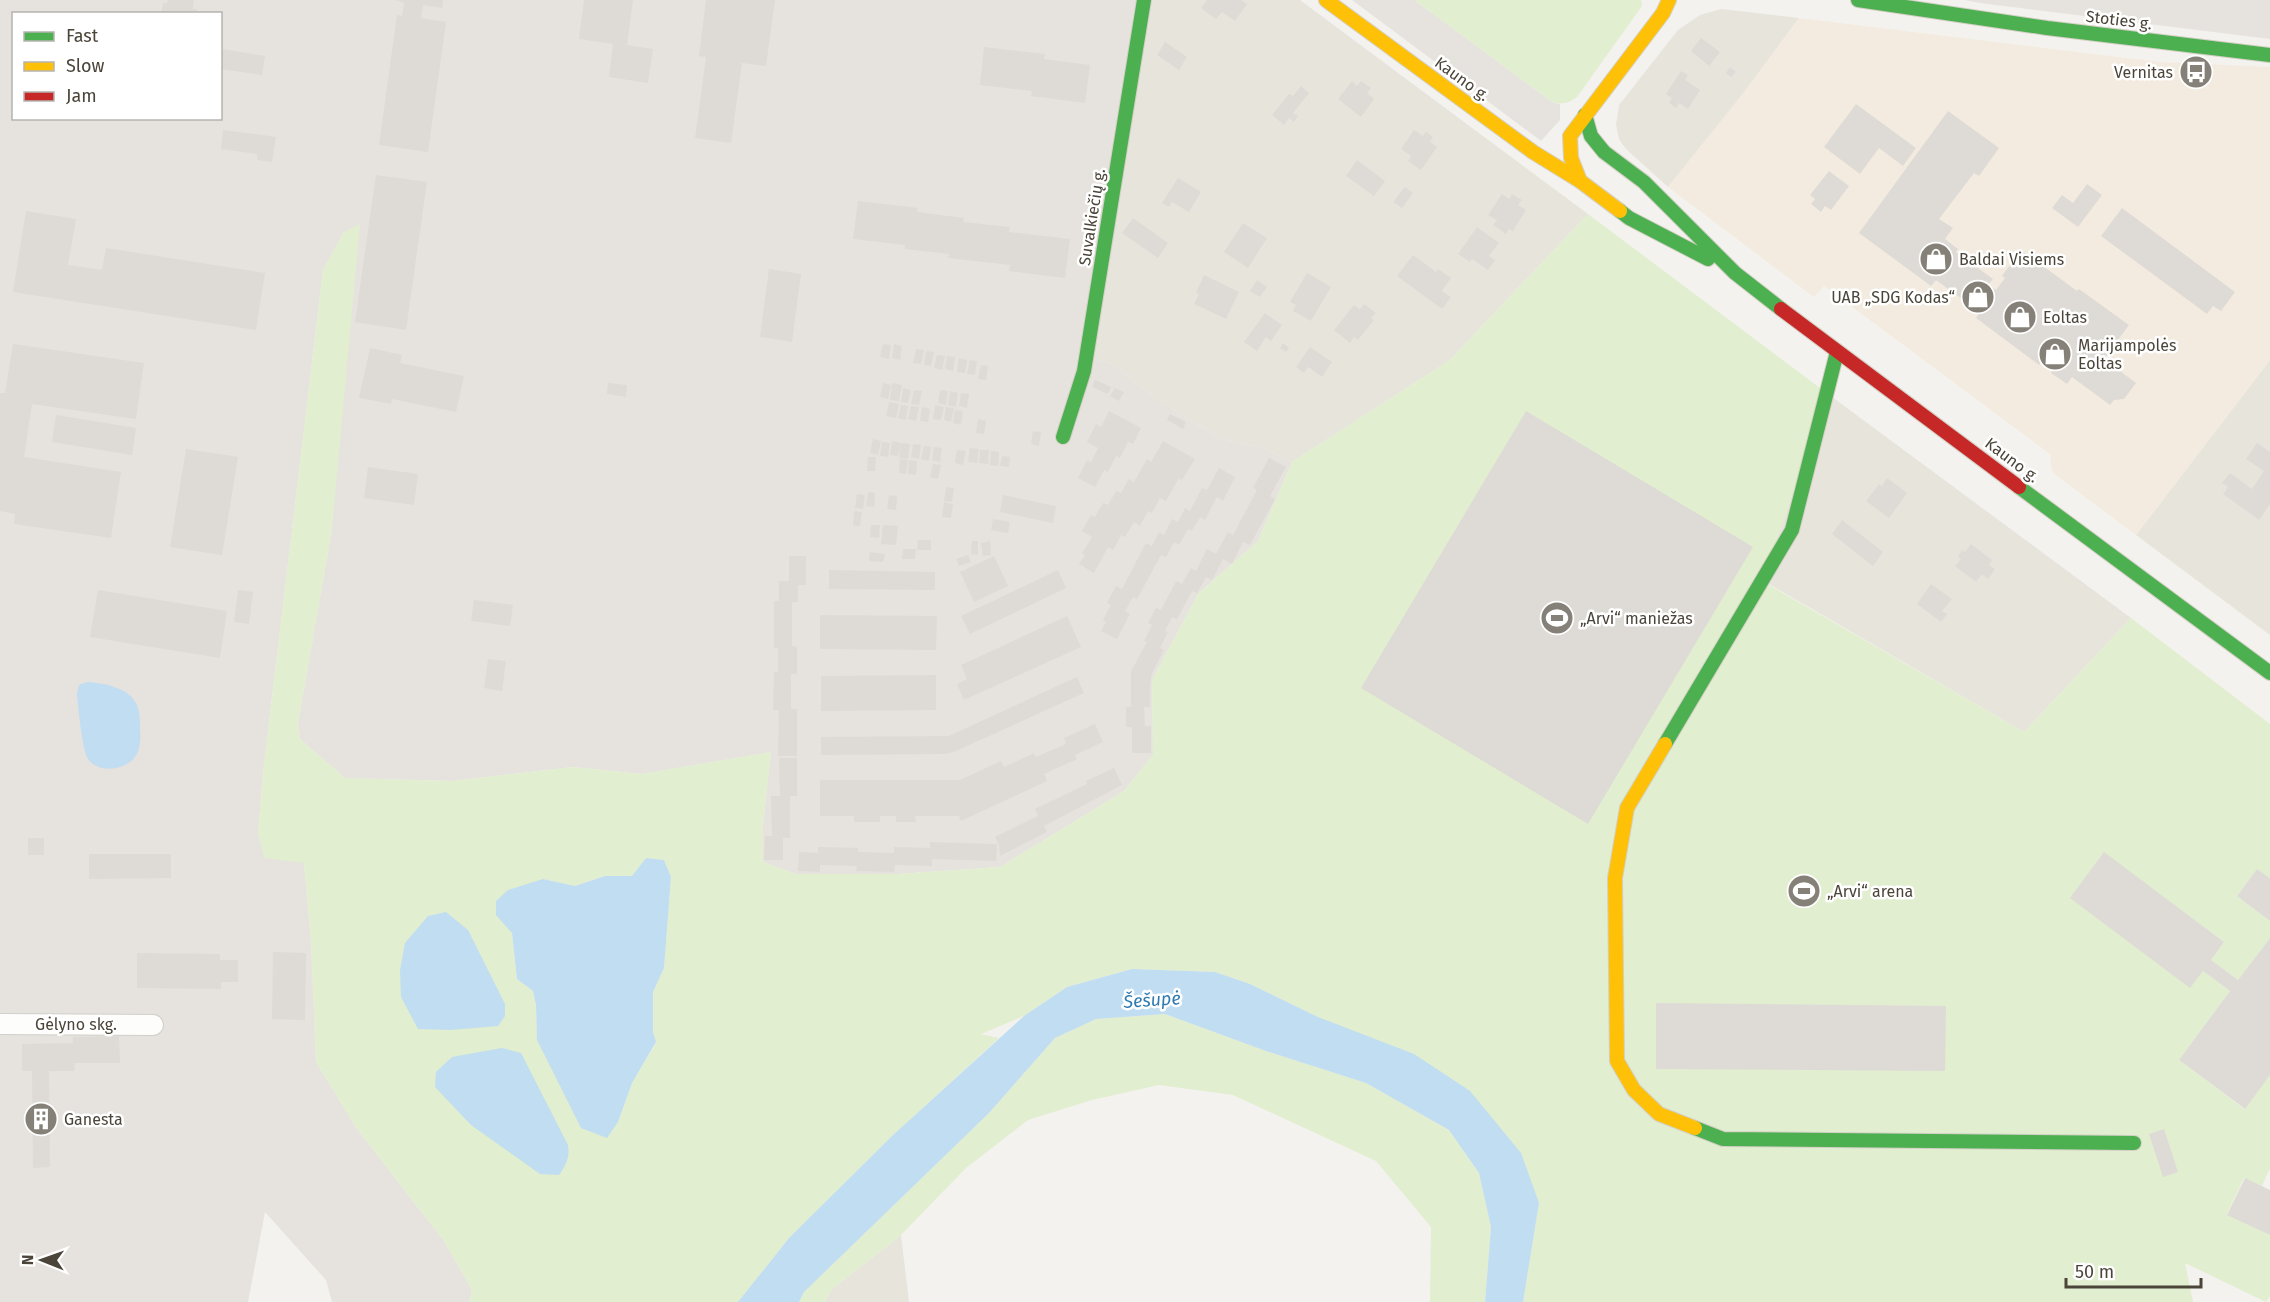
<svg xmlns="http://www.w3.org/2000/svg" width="2270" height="1302" font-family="'Fira Sans',sans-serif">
	<rect width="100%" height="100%" fill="#f4f2ee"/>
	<path fill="#e7e4dc" d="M1144 0H1300L1588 214 1450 360 1292 462 1262 448 1219 438 1159 401 1112 364 1087 356Z
		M1721 9 1799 18 1742 95 1668 187 1626 149 1619 139 1616 125 1619 105 1678 30 1700 15Z
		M2270 360V635L2136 535Z
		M1828 394 2131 618 2024 732 1762 580Z
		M901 1235 909 1302H825L831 1290Z"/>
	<path fill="#f3ebdf" d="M1799 18 2160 62 2270 67V360L2136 535 2057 476 2052 471 2050 454 1824 286 1814 297 1668 187 1742 95Z"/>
	<path fill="#e6e2de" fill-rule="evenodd" d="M0 0H1144L1087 356 1112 364 1159 401 1219 438 1262 448 1292 462 1258 541 1198 594 1152 680 1153 755 1124 791 1000 867 898 874H796L763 862V824L771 752 642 774 573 767 452 781 345 778 300 739 298 723 332 529 344 232 323 270 263 773 258 833 304 863 311 941 316 1062 357 1129 444 1241 472 1290 469 1302H332L326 1280 265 1212 248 1302H0ZM14 14H220V118H14Z
		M1965 0H2270V39L1980 3Z"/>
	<path fill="#e1eecf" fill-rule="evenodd" d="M1414 0H1641L1642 6 1577 97C1569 103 1563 105 1552 102Z
		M1588 214 1828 394 1762 581 2024 732 2131 618 2270 724V878L2257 869 2237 896 2270 921V938L2238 980 2211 960 2224 942 2104 853 2203 971 2230 991 2179 1060 2244 1109 2270 1075V1168L2262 1186 2244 1178 2227 1214 2270 1235V1296L2266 1302 2185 1263 2193 1302H1523L1539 1203 1318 1017 1250 984 1215 972 1132 969 1067 987 1024 1016 981 1034 999 1038 893 1135 789 1238 738 1302H469L472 1290 444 1241 357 1129 316 1062 311 941 304 863 264 858 258 833 263 773 323 270 344 232 360 224 332 529 298 723 300 739 345 778 452 781 573 767 642 774 771 752 763 824V862L796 874H898L1000 867 1124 791 1153 755 1152 680 1198 594 1258 541 1292 462 1450 360ZM646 858 664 860 671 877 664 968 653 992V1033L656 1043 632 1083 618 1122 537 1040 536 1005 533 991 517 979 512 933 543 879 575 886 605 876H632Z
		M1165 1014 1266 1051 1366 1083 1449 1130 1479 1173 1491 1227 1485 1302H1430L1431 1227 1376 1161 1233 1095 1159 1085 1092 1100 1028 1120 966 1168 901 1235 831 1290 825 1302H799L804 1292 989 1113 1055 1038 1096 1019Z"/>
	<path fill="#e6e3df" d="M1352 0H1414L1552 102 1560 104V120L1541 141Z"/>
	<path fill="#c0ddf1" d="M87 682C102 683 128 687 136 703 140 710 140 722 140 730 141 738 140 751 135 757 125 771 95 774 87 757 82 747 78 706 77 693L79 685Z
		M646 858 664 860 671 877 664 968 653 992V1032L656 1042 632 1083 618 1122 607 1138 581 1128 537 1040 536 1005 533 991 517 979 512 933 496 915V901L508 890 543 879 575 886 605 876H632Z
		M446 912 468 930 505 1004V1016L498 1026 450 1030 418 1029 401 997 400 970 405 943 428 916Z
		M1132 969 1215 972 1250 984 1318 1017 1414 1054 1470 1091 1521 1153 1539 1203 1523 1302H1485L1491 1227 1479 1173 1449 1130 1366 1083 1266 1051 1165 1014 1096 1019 1055 1038 989 1113 804 1292 799 1302H738L789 1238 893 1135 1024 1016 1067 987Z
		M502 1048 521 1053 568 1145C570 1157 566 1165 559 1175L540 1174 471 1125 435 1087 436 1072 452 1057Z"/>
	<path fill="#dedbd6" d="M168 0H194L193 9H197V14H161L163 3H167Z
		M395 0H443L442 8 423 5 421 18 446 22 428 152 379 145 397 15 402 16 404 3Z
		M584 0H633L627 45 653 49 648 83 609 77 613 44 579 39Z
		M706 0H775L766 66 742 63 731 143 695 138 706 57 699 56Z
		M1207 0H1241L1247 4 1235 21 1222 12 1216 19 1201 8Z
		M1701 38 1720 52 1709 66 1691 51Z
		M1165 42 1187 57 1179 70 1157 55Z
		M984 47 1045 54 1044 59 1090 65 1085 103 1031 96 1032 91 980 85Z
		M222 49 265 56 262 75 220 69Z
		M1730 67 1736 72 1731 77 1726 73Z
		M1681 71 1688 75 1685 80 1700 90 1688 109 1679 103 1676 108 1669 103 1672 98 1666 94Z
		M1352 81 1357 86 1361 81 1371 88 1367 93 1374 99 1361 117 1338 99Z
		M1301 86 1309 93 1293 113 1298 116 1294 122 1289 118 1284 125 1272 115 1289 94 1293 96Z
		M1856 104 1916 148 1903 166 1879 148 1860 174 1824 147Z
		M1948 111 1999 148 1979 176 1974 173 1939 219 1953 228 1945 239 1958 249 1956 252 1993 279 1988 285 1996 290 2005 278 2002 276 2021 250 2077 291 2079 289 2129 325 2104 359 2136 383 2124 399 2114 400 2110 405 2072 377 2067 384 2051 373 2055 367 2044 359 2039 365 1976 318 1986 304 1979 299 1973 307 1936 280 1931 286 1859 233Z
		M223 130 276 137 272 162 257 160V154L221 149Z
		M1414 130 1423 136 1426 132 1433 137 1430 142 1437 147 1421 170 1408 161 1411 156 1401 149Z
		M1357 160 1385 181 1374 196 1346 176Z
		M1829 171 1849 186 1831 210 1825 206 1821 212 1811 204 1815 199 1810 195Z
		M376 175 427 182 406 330 355 322Z
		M1178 178 1201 192 1189 212 1172 202 1169 207 1162 203Z
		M2087 184 2102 195 2078 227 2052 208 2062 195 2073 203Z
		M1405 187 1413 193 1402 208 1393 202Z
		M1502 194 1509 199 1512 194 1522 200 1518 205 1526 210 1513 231 1509 229 1506 234 1493 225 1497 220 1488 215Z
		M858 201 918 208 917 212 964 218 963 222 1010 227 1009 232 1070 239 1065 278 1009 271 1010 265 948 258 949 254 905 249V245L853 239Z
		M2122 208 2235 292 2221 311 2213 306 2207 314 2101 236Z
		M26 211 76 219 68 265 102 270 106 248 265 273 256 330 13 292Z
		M1133 218 1168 243 1158 258 1122 233Z
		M1243 223 1267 238 1248 268 1224 252Z
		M1477 227 1499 243 1489 256 1495 260 1488 270 1472 259 1470 262 1458 254Z
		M1413 255 1436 272 1438 269 1451 278 1442 291 1451 297 1442 309 1397 276Z
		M769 269 801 274 792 342 760 337Z
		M1307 273 1331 287 1311 321 1293 311 1296 305 1290 302Z
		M1204 275 1239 292 1226 319 1194 304 1199 294 1196 293Z
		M1257 280 1267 287 1260 297 1250 291Z
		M1364 304 1376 313 1371 318 1374 320 1358 340 1354 337 1350 343 1334 330 1354 305 1360 309Z
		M1265 313 1282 325 1271 341 1266 337 1257 351 1244 342Z
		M1283 343 1289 348 1286 352 1280 348Z
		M13 344 144 363 136 419 32 404 24 457 121 472 111 538 14 524 15 514 0 511V393H5Z
		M883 344 891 345 889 359 880 357Z
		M894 344 902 346 900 360 892 358Z
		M1310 347 1332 362 1322 377 1308 367 1304 373 1296 367Z
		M370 348 402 355 400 363 464 376 456 412 392 399 391 404 359 398Z
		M916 349 924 350 921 364 913 363Z
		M926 351 934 352 931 366 924 365Z
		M937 355 945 356 942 370 934 368Z
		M947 356 955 357 953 371 945 369Z
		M959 358 967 360 965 373 957 372Z
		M970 360 977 361 975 375 967 374Z
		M981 365 988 366 986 380 978 379Z
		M1095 380 1111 387 1108 394 1092 387Z
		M608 383 627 385 626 397 607 394Z
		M883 383 891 385 888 399 880 397Z
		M892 383 902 385 899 401 890 400Z
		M903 388 911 390 908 403 901 402Z
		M1115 388 1124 392 1119 401 1110 396Z
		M914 390 922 391 919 405 911 404Z
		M940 390 948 391 946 405 938 403Z
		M950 391 958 393 956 407 948 405Z
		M961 393 969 394 967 408 959 406Z
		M889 402 899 404 896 418 886 416Z
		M901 405 908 406 906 420 898 418Z
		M935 405 944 407 941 420 933 419Z
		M911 406 919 407 916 421 908 419Z
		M922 407 930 409 928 422 920 421Z
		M946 407 954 408 951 422 944 420Z
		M955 410 963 411 961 425 953 423Z
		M1109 411 1141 428 1133 444 1128 442 1120 458 1116 456 1108 472 1104 470 1095 487 1078 478 1087 460 1091 462 1098 448 1087 442 1096 424 1101 427Z
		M1526 411 1753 547 1588 824 1361 688Z
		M1170 414 1186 422 1183 429 1167 420Z
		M56 415 136 428 132 455 52 442Z
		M978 419 986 421 984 434 976 433Z
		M1033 431 1041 432 1039 446 1031 444Z
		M873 439 881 441 878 455 870 453Z
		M892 441 901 443 898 456 890 455Z
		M1163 441 1195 459 1182 480 1179 478 1166 501 1160 498 1152 513 1148 511 1140 526 1134 522 1125 537 1121 535 1113 550 1108 547 1094 573 1079 564 1085 555 1082 553 1092 537 1082 531 1091 515 1095 517 1103 503 1108 505 1116 491 1121 493 1129 479 1134 482 1147 459 1151 462Z
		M882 442 890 443 888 457 880 456Z
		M901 443 910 444 908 459 899 458Z
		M2257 443 2270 452V504L2259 520 2223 494 2228 487 2222 483 2230 473 2252 489 2264 471 2246 459Z
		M913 444 921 445 919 459 911 457Z
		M924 446 931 447 929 461 921 459Z
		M934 447 942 448 940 462 932 460Z
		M970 448 979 449 977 463 968 462Z
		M186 449 238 457 222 555 170 547Z
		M957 450 966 451 963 465 955 463Z
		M980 450H989L988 464 979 463Z
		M991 451 999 452 998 466 990 465Z
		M1002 456 1010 457 1009 467 1000 466Z
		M868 457H876L875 471H867Z
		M1269 458 1286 467 1270 496 1275 499 1250 545 1243 542 1232 564 1223 559 1212 580 1206 577 1197 593 1192 591 1177 619 1172 617 1165 631 1168 632 1160 648 1164 650 1152 673 1150 684V707H1144L1145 726H1151V753H1132V727H1126V707H1131V671L1147 642 1144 641 1152 625 1148 623 1156 608 1161 610 1176 581 1182 584 1191 568 1196 571 1207 549 1216 554 1228 532 1233 535 1257 490 1253 488Z
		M900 459 908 460 906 474 899 473Z
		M909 460 917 461 916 475 908 474Z
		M933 464 941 465 938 479 930 477Z
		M368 467 418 474 414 505 364 498Z
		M1219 468 1235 477 1223 501 1217 497 1205 520 1200 517 1192 531 1188 529 1179 545 1174 542 1166 557 1161 555 1137 599 1133 597 1125 611 1130 614 1117 639 1101 631 1106 622 1103 620 1111 605 1107 603 1116 586 1122 589 1146 543 1152 546 1159 532 1164 535 1172 519 1178 522 1185 508 1190 511 1202 488 1207 490Z
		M1887 478 1907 493 1889 518 1866 501 1879 484 1882 486Z
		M946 487 954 488 952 502 944 501Z
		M868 492 875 493 874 507 866 506Z
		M857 494 865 495 863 509 855 508Z
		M889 495 897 496 896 510 887 509Z
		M1003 495 1056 506 1053 523 1000 512Z
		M944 502 953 504 951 518 942 517Z
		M854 511 862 512 860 526 853 525Z
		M993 519 1010 522 1008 533 991 530Z
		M1842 520 1883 552 1873 566 1832 534Z
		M871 525H880L879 538 870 537Z
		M883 525 898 526 896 545 881 544Z
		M918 540H931V550H917Z
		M972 541H978V555L971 554Z
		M990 541 991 555 983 556 981 543Z
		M1971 544 1992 560 1989 565 1995 569 1988 579 1982 574 1976 582 1955 566 1961 559 1958 557 1962 550 1965 552Z
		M903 549H916L915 559H902Z
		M870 552 885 554 883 562 869 561Z
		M968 555 971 562 959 566 956 559Z
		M789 556H806V585H798V602H792V646L797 647V674H791V709H797V756H778L779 710H773L774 672H778V648H774V601H779V581H789Z
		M994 556 1008 586 974 602 960 572Z
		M829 570 935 572V590L829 589Z
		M1058 570 1066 588 970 634 961 616Z
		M1931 584 1952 599 1942 611 1947 614 1941 622 1917 604Z
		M98 590 227 611 220 658 90 637Z
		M238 590 253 592 249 624 234 622Z
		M474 600 513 605 510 626 471 621Z
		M820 615 937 616 936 650 820 649Z
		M1067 616 1081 647 964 700 957 684 967 679 961 665Z
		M488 659 506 661 502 691 484 688Z
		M936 675V710L821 711V676Z
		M1077 677 1084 693 956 751 946 754 821 755V737L949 736Z
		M1095 724 1103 742 1075 755 1077 759 1044 774 1047 781 961 821 959 816H915L916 822H896V816H880V822H854V816H820V780H960L1001 761 1004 767 1034 753 1036 757 1066 744 1064 738Z
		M779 758H797V796H790V838H783V860H764L765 836H772L771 796H780Z
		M1114 768 1122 785 1044 826 1047 832 1000 856 999 845 995 837 1038 816 1035 809 1087 784 1086 781Z
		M28 838H44V855H28Z
		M930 842 997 844 996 861 932 859V866L895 865 894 872 856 871 857 866 820 865V872L798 871 799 852 818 853V847L858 848V852L894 853V847L930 848Z
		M2104 852 2224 942 2211 960 2238 980 2270 938V1075L2245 1109 2179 1060 2230 991 2203 971 2190 988 2070 898Z
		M89 854H171V878L89 879Z
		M2257 869 2270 878V921L2237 896Z
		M273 952 306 953 305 1020 272 1019Z
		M137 953 220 954V960H238V982H221V989L137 988Z
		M1656 1003 1946 1006 1945 1071 1656 1069Z
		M119 1036 120 1063H75L74 1071H49L50 1167 33 1168 32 1071H22V1044L73 1043V1037Z
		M2164 1129 2178 1172 2163 1177 2149 1134Z
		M2245 1178 2270 1190V1235L2227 1215Z"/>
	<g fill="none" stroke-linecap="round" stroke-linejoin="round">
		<defs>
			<path id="street" d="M0 1024 153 1025"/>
			<path id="fast" d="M1858 0 2047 28 2270 55
				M1585 115 1591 136 1604 152 1644 182 1735 273 1781 309
				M1620 211 1629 218 1708 259
				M1063 437 1084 371 1144 0
				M2019 487 2270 673
				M1665 744 1792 530 1837 352
				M1695 1128 1723 1139 2134 1143"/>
			<path id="slow" d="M1326 0 1533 152 1580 181 1620 211
				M1580 181 1571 158 1570 136 1663 13 1669 0
				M1665 744 1627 808 1615 878 1617 1061 1634 1090 1659 1114 1695 1128"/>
			<path id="jam" d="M1781 309 2019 487"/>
		</defs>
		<use href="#street" stroke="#d2d0cb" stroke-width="22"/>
		<use href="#fast" stroke="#d3cfc5" stroke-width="16"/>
		<use href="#slow" stroke="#d3cfc5" stroke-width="16"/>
		<use href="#jam" stroke="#d3cfc5" stroke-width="16"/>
		<use href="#street" stroke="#fdfdfc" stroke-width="20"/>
		<use href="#fast" stroke="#4caf50" stroke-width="14"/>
		<use href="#slow" stroke="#ffc107" stroke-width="14"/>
		<use href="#jam" stroke="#c62828" stroke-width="14"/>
	</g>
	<defs>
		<symbol id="bus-disc" viewBox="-11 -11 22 22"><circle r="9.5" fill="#868178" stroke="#fff"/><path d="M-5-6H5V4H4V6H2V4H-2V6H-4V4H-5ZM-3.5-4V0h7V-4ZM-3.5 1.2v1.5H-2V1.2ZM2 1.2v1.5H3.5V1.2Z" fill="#fff"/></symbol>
		<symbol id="shop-disc" viewBox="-11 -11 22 22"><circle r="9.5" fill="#868178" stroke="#fff"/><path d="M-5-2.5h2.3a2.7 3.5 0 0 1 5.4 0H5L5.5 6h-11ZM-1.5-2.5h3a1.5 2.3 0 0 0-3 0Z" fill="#fff"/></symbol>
		<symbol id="stadium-disc" viewBox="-11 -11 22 22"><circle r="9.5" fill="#868178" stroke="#fff"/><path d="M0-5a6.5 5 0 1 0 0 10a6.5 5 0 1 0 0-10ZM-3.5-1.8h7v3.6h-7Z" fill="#fff"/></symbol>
		<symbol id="building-disc" viewBox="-11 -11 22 22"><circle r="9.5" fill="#868178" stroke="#fff"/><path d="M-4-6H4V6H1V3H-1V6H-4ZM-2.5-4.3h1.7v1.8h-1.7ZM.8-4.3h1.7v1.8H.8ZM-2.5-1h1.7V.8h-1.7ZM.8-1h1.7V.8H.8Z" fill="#fff"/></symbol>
	</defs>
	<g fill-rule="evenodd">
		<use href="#bus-disc" x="2177" y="53" width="38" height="38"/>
		<use href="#shop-disc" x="1917" y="240" width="38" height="38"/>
		<use href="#shop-disc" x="1959" y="278" width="38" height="38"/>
		<use href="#shop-disc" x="2001" y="298" width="38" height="38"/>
		<use href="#shop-disc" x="2036" y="335" width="38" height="38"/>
		<use href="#stadium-disc" x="1538" y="599" width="38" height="38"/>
		<use href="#stadium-disc" x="1785" y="872" width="38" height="38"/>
		<use href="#building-disc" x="22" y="1100" width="38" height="38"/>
	</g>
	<g text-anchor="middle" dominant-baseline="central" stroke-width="5" stroke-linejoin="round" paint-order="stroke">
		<g font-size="16" fill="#4b4439" stroke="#fff">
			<text transform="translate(2119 20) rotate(7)">Stoties g.</text>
			<text transform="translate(1462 79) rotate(36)">Kauno g.</text>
			<text transform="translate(1092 217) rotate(-81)">Suvalkiečių g.</text>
			<text transform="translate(2012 460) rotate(37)">Kauno g.</text>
			<text x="76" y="1024">Gėlyno skg.</text>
		</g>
		<g font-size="16" fill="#4b4439" stroke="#fff" text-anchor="start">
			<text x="2173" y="72" text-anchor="end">Vernitas</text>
			<text x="1959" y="259">Baldai Visiems</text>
			<text x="1955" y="297" text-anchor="end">UAB „SDG Kodas“</text>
			<text x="2043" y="317">Eoltas</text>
			<text x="2078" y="345">Marijampolės<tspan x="2078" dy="18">Eoltas</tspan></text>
			<text x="1580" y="618">„Arvi“ maniežas</text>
			<text x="1827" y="891">„Arvi“ arena</text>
			<text x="64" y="1119">Ganesta</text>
		</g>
		<g font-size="18" font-style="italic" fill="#2e7ab2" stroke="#fff">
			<text transform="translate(1152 1000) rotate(-4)">Šešupė</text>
		</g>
	</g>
	<rect x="12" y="12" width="210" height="108" fill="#ffffff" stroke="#b7b4b0" stroke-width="1.5"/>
	<rect x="24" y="32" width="30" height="9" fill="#4caf50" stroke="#b7b4b0" stroke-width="1.5"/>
	<text x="66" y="42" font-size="18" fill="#4b4439">Fast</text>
	<rect x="24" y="62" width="30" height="9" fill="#ffc107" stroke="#b7b4b0" stroke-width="1.5"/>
	<text x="66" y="72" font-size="18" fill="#4b4439">Slow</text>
	<rect x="24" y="92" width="30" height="9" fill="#c62828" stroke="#b7b4b0" stroke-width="1.5"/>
	<text x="66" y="102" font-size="18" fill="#4b4439">Jam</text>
	<g transform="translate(42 1260) rotate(271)" stroke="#ffffff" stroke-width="4.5" paint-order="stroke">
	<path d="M0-4.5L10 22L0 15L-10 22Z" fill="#4b4439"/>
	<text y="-9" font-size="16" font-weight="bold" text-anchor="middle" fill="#4b4439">N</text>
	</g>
	<path d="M2066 1278v9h135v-9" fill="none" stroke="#4b4439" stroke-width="3"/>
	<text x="2075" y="1278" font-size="18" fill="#4b4439" stroke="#ffffff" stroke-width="4.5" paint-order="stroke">50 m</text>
</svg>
